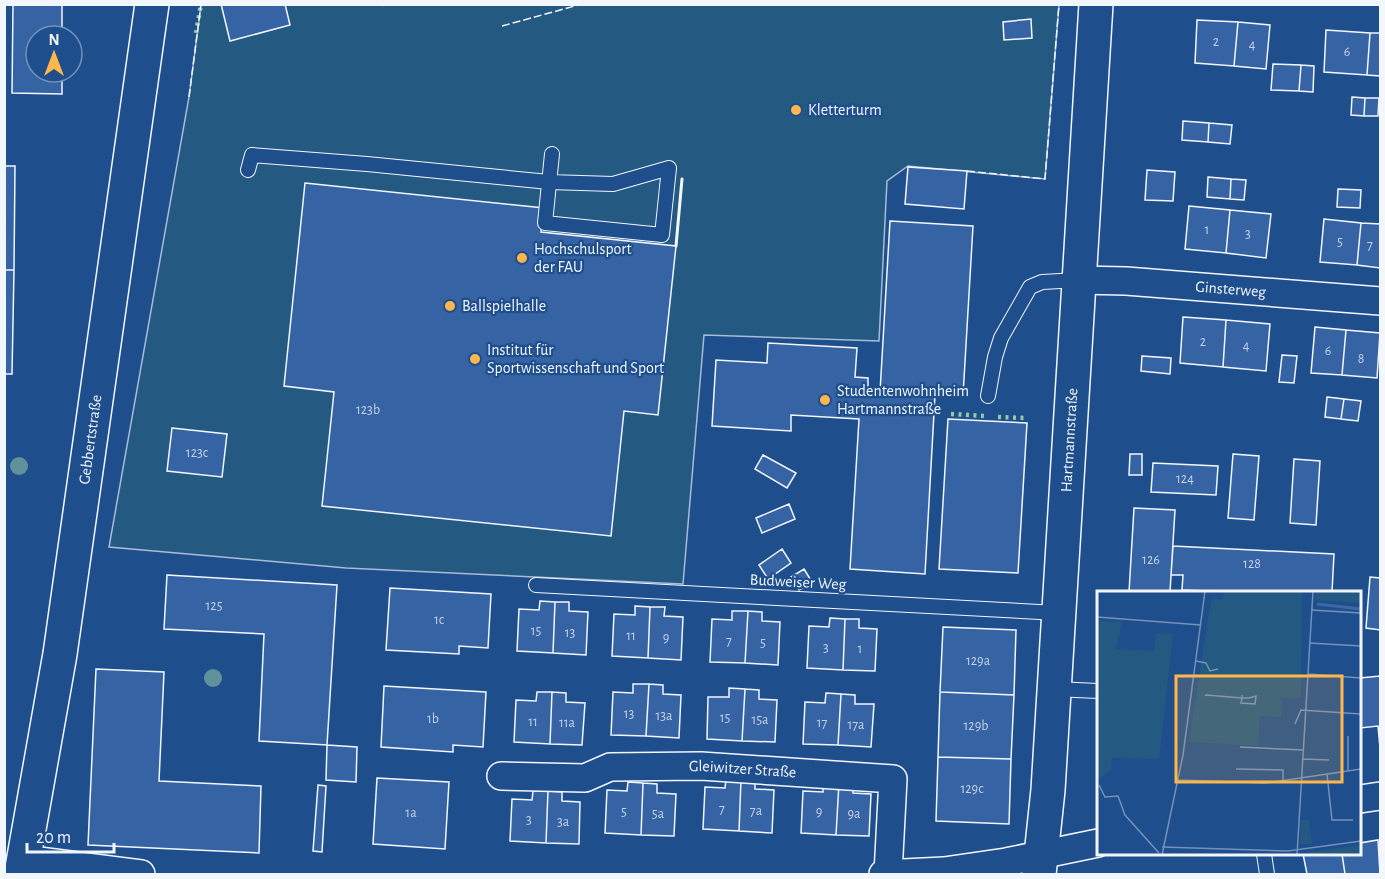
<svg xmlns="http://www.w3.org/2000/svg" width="1385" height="879" font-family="'Alegreya Sans',sans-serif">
	<rect width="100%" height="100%" fill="#1f4e8c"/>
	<path fill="#245a82" stroke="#a8bbd7" stroke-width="1.5" d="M201 5H1059L1045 179 908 166 887 181 879 341 704 335 683 584 346 568 109 547 189 97Z"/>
	<path fill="#3563a3" stroke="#f2f6ff" stroke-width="1.5" d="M13 4H62V36H36V72H62V94L12 93Z
		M221 4H285L290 25 230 41Z
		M1031 19 1032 38 1004 40 1003 22Z
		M1197 20 1238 22 1234 66 1195 63Z
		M1238 22 1270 25 1266 69 1234 66Z
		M1326 30 1370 33 1367 75 1324 72Z
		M1370 33H1380V90V76L1367 75Z
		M1273 64 1301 65 1299 91 1271 90Z
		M1301 65 1314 66 1313 92 1299 91Z
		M1352 97 1365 98 1364 116 1351 115Z
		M1365 98H1379L1378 116H1364Z
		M1183 121 1209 123 1208 142 1182 140Z
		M1209 123 1232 125 1230 144 1208 142Z
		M4 166H15L14 270H4Z
		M908 167 967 171 964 209 905 204Z
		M1147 170 1175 172 1173 201 1145 200Z
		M1208 177 1231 179 1230 199 1207 197Z
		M1231 179 1246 180 1244 200 1230 199Z
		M305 183 544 208 541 232 676 246 658 415 624 411 611 536 322 506 334 392 284 386Z
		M1338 189 1361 190 1360 208 1337 207Z
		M1189 206 1230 210 1226 253 1185 249Z
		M1230 210 1271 214 1266 258 1226 253Z
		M1324 219 1361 223 1357 265 1320 262Z
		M890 221 973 226 963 396 935 395 925 574 850 569 859 419 791 415V431L712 426 716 360 767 363 768 343 857 348 855 377 868 378V391L880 392Z
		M1361 223 1380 224V268L1357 265Z
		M4 270H14L12 374H4Z
		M1183 317 1226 320 1223 367 1180 363Z
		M1226 320 1270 324 1266 371 1223 367Z
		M1315 327 1346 330 1342 375 1311 373Z
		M1346 330 1380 333 1377 378 1342 375Z
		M1282 355 1297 356 1294 383 1279 382Z
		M1142 356 1171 358 1170 374 1141 371Z
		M1327 397 1344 399 1341 419 1325 417Z
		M1344 399 1361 401 1358 421 1341 419Z
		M948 419 1027 423 1018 573 939 569Z
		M172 428 227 434 222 477 167 471Z
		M1130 454H1142V475H1129Z
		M1233 454 1259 456 1254 520 1228 518Z
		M763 455 796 473 787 488 755 469Z
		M1294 459 1320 461 1316 525 1290 523Z
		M1153 463 1218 466 1216 495 1151 492Z
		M789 504 795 519 762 533 756 518Z
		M1134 508 1175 510 1170 592H1129Z
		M1173 546 1334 554 1332 592H1234L1182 590 1183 575H1171Z
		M782 549 791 563 768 579 759 565Z
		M804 569 812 582 799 590 791 577Z
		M167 575 337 585 327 745 259 741 264 634 164 629Z
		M1370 577 1380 578V630L1366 628Z
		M390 588 491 594 488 648 459 646V654L386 650Z
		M540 601 555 602 553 653 517 651 519 609 539 610Z
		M555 602H569V611L588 612 586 655 553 653Z
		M635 606 650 607 648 658 612 656 614 614 635 615Z
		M650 607H665L664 616 683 617 681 660 648 658Z
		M732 611H748L745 663 710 662 712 619 732 620Z
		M748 611 762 612V621L780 622 778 665 745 663Z
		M830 618 845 619 843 670 807 668 809 626 829 627Z
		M845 619H859V628L877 629 875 671 843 670Z
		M943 627 1016 630 1014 695 940 692Z
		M96 669 164 672 159 781 261 786 259 853 88 845Z
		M1380 676V748L1378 726 1360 728V678Z
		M633 684H649L646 736 611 735 613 692 633 693Z
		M649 684 663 685V694L681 695 679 738 646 736Z
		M384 686 486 692 483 747 453 745V752L381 747Z
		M729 688 745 689 742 741 707 739 708 697H729Z
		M745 689 759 690V699L777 700 775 742 742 741Z
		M537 692H552L550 744 514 742 516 700 536 701Z
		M552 692 566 693V702L585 703 582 745 550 744Z
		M940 692 1014 695 1011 759 938 757Z
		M826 693 841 694 838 745 803 744 805 702 825 703Z
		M841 694 855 695V704H874L871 747 838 745Z
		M327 745 357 747 356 782 326 780Z
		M938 757 1011 759 1009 824 936 821Z
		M377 778 449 782 445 849 373 844Z
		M726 779 741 780 739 831 703 829 705 787 725 788Z
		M741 780H755V789L774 790 772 833 739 831Z
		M628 782 643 783 641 835 605 833 607 790 627 791Z
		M823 782 839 783 836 835 801 833 803 791 823 792Z
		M643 783 657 784V793L676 794 674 836 641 835Z
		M839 783 853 784V793L871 794 869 836 836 835Z
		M318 785 326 786 322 852 313 851Z
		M533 791H548L546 843 510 841 512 799 532 800Z
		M548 791 562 792V801L580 802 579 844 546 843Z
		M1378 840 1380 874H1345L1342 854H1360V843Z
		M1303 854H1342L1345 874H1307Z"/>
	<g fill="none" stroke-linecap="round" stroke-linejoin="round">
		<defs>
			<path id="lane" d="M248 170 252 155 367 164 549 182 613 184 669 168 662 235 545 223 552 154
				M988 396 995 357 1001 338 1030 287 1042 282 1079 280
				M536 585 1058 613
				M1054 689 1098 691
				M1264 854 1267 874"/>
			<g id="street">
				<path id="s1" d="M1079 280 1126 281 1380 301"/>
				<path id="s2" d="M501 776 585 778 610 767 701 766 893 779 888 874"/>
				<path d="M1360 799 1380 796"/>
				<path d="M23 859 141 874"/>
				<path d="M883 874 944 871 1006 862 1098 843"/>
			</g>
			<g id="secondary">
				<path id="s3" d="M21 874 60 654 152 4"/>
				<path id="s4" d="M1039 874 1048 790 1096 4"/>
			</g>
		</defs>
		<use href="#lane" stroke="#f2f6ff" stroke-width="16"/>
		<use href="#street" stroke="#f2f6ff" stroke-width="30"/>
		<use href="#secondary" stroke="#f2f6ff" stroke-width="36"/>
		<use href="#lane" stroke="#1f4e8c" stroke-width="14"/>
		<use href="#street" stroke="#1f4e8c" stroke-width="27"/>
		<use href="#secondary" stroke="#1f4e8c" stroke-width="33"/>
		<path stroke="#97c8a6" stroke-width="4.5" stroke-dasharray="3 4.5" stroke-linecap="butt" d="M196 33 201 4
			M951 414 986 416
			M998 417 1025 418"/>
		<path stroke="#f2f6ff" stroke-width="1.5" stroke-dasharray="8 3" stroke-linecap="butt" d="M383 4 384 6
			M502 26 582 4
			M189 97 201 4
			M967 171 1045 179 1059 4"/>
		<path stroke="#f2f6ff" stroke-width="3" d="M676 246 682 179"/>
	</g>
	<g fill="#61919a">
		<circle cx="19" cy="466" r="9"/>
		<circle cx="213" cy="678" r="9"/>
	</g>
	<g fill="#ffb74d" stroke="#1f4e8c" stroke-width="2">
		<circle cx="796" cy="110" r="6"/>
		<circle cx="522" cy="258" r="6"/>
		<circle cx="450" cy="306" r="6"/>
		<circle cx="475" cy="359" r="6"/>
		<circle cx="825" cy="400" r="6"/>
	</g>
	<g text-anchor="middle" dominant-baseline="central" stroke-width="4.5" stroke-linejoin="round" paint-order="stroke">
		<g font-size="14" fill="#c3d1e8">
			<text x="1216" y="42">2</text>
			<text x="1252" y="45">4</text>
			<text x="1347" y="52">6</text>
			<text x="1207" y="230">1</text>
			<text x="1248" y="234">3</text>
			<text x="1340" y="242">5</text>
			<text x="1370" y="245">7</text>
			<text x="1203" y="342">2</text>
			<text x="1246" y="346">4</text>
			<text x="1328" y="351">6</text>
			<text x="1361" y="359">8</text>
			<text x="368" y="410">123b</text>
			<text x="197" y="453">123c</text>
			<text x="1185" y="479">124</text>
			<text x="1151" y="560">126</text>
			<text x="1252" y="564">128</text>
			<text x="214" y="606">125</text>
			<text x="439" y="620">1c</text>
			<text x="536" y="631">15</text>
			<text x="570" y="633">13</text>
			<text x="631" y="636">11</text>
			<text x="666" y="638">9</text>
			<text x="729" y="641">7</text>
			<text x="763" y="643">5</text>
			<text x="826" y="648">3</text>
			<text x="860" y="649">1</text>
			<text x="978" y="661">129a</text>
			<text x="629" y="714">13</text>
			<text x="664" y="716">13a</text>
			<text x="725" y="718">15</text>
			<text x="433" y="719">1b</text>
			<text x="760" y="720">15a</text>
			<text x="533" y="722">11</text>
			<text x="567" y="723">11a</text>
			<text x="822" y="723">17</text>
			<text x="856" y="725">17a</text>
			<text x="976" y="726">129b</text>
			<text x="972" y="789">129c</text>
			<text x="722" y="809">7</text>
			<text x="756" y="811">7a</text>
			<text x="624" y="812">5</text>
			<text x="819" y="812">9</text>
			<text x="411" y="813">1a</text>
			<text x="658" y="814">5a</text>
			<text x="854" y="814">9a</text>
			<text x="529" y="820">3</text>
			<text x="563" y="822">3a</text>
		</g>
		<g font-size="16" fill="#f2f6ff" stroke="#1f4e8c" text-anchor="start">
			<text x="808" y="110">Kletterturm</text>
			<text x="534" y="249">Hochschulsport<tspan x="534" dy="18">der FAU</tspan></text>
			<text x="462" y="306">Ballspielhalle</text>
			<text x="487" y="350">Institut für<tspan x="487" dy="18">Sportwissenschaft und Sport</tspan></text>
			<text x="837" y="391">Studentenwohnheim<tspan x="837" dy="18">Hartmannstraße</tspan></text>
		</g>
		<g font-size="16" fill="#f2f6ff" stroke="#1f4e8c">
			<text stroke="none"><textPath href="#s1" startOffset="152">Ginsterweg</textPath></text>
			<text stroke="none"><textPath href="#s3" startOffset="440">Gebbertstraße</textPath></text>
			<text stroke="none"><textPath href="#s4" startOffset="435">Hartmannstraße</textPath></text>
			<text transform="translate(798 582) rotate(3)">Budweiser Weg</text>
			<text stroke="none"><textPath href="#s2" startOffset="244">Gleiwitzer Straße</textPath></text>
		</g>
	</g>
	<g transform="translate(1097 591)">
		<rect width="264" height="264" fill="#1f4e8c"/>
		<path d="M127 0H205L204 107H185L184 126 163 125 161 155 92 151 112 22 115 8 126 9ZM219 0H264V12L218 9ZM0 30 25 31 19 58 57 60 59 42 76 43 62 168 15 167 14 179 0 189ZM204 229H212L215 253H203ZM264 254V264H205L213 261Z" fill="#245a82"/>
		<path fill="none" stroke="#3b69a3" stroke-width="3" d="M220 13 264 18"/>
		<path fill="none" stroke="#7391ba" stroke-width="1.5" d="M214 19 264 22M0 26 104 34M212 52 264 55M99 70 109 72 113 80 121 78M211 83 264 87M108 105 109 104 145 107H152L159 105 158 113 144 112 145 107V104M198 133 204 119 264 123M251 145V180M143 156 206 159M206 168 232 169M139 178 186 179V190M230 183 235 229H256M81 189 169 192 264 178M2 194 8 206 21 205 28 224 62 262M65 256 191 260 264 250M65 264 86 164 108 0M200 264 216 0"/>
		<path fill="#ffb74d" fill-opacity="0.15" stroke="#ffb74d" stroke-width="3" d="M79 85H245V191H79Z"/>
		<rect width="264" height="264" fill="none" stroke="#f2f6ff" stroke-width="3"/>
	</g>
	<rect width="1385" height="879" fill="none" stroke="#f2f6ff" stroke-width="12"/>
	<g transform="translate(54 54)"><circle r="28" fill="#1f4e8c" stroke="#7391ba" stroke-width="1.5"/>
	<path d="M0-4.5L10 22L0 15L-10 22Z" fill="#ffb74d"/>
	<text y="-9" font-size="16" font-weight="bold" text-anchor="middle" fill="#f2f6ff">N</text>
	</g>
	<path d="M27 843v9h87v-9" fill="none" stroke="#f2f6ff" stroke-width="3"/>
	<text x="36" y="843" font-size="18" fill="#f2f6ff" stroke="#1f4e8c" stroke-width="4.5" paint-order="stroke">20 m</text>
</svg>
